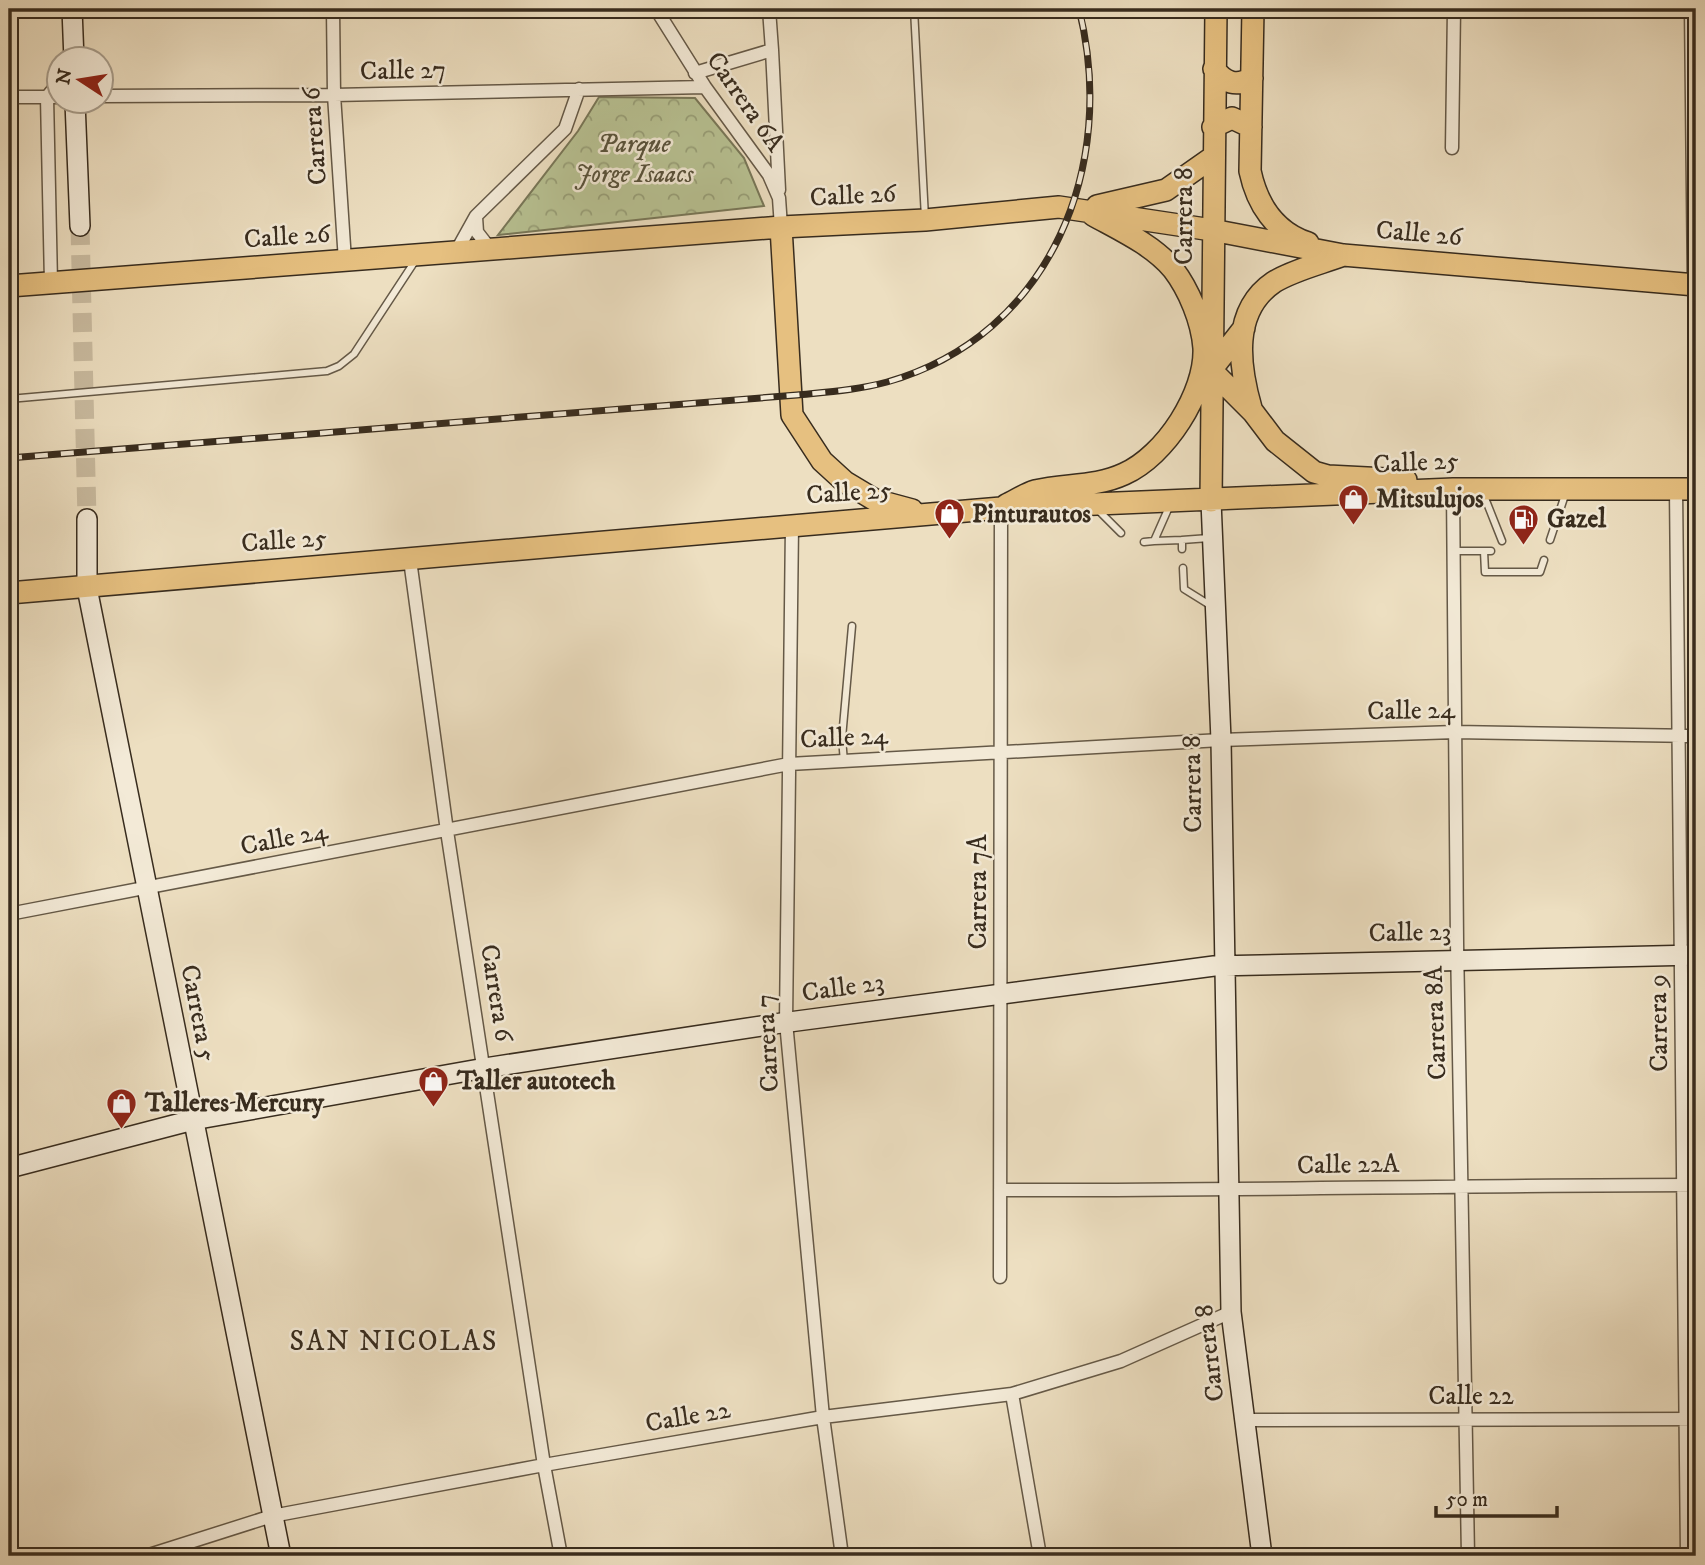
<svg xmlns="http://www.w3.org/2000/svg" width="1705" height="1565" font-family="'IM FELL DW Pica',serif">
	<defs>
		<pattern id="forest-crowns" width="20" height="18" patternUnits="userSpaceOnUse" patternTransform="scale(1.75)"><rect width="20" height="18" fill="#b8c293"/><path d="M2 6a3 3 0 1 1 6 0M12 15a3 3 0 1 1 6 0" fill="none" stroke="#979e77"/></pattern>
	</defs>
	<rect width="100%" height="100%" fill="#eddfc1"/>
	<filter id="stains"><feTurbulence type="fractalNoise" baseFrequency=".00286" numOctaves="4"/><feColorMatrix values="0 0 0 0 .2 0 0 0 0 .09 0 0 0 0 .02 0 0 0 .5 -.17"/></filter>
	<radialGradient id="worn" r=".72"><stop offset=".6" stop-color="#630" stop-opacity="0"/><stop offset="1" stop-color="#630" stop-opacity=".3"/></radialGradient>
	<path fill="url(#forest-crowns)" stroke="#787758" stroke-width="2" d="M599 97 695 98 744 158 764 206 498 235 578 131Z"/>
	<g fill="none" stroke-linecap="round" stroke-linejoin="round">
		<path stroke="#c9bba0" stroke-width="19" stroke-dasharray="19 10" stroke-linecap="butt" d="M80 226 87 519"/>
		<defs>
			<path id="lane" d="M914 9 925 218
				M9 399 327 371 339 366 354 354 415 261
				M1483 493 1502 541
				M1097 509 1121 533
				M1550 540 1566 492
				M1154 541 1182 540
				M1144 542 1154 541 1169 507
				M1182 549V540L1209 538
				M1455 551H1491
				M1484 551 1485 572H1540L1544 560
				M1183 568 1184 589 1213 607
				M844 762 842 738 852 626"/>
			<path id="street" d="M333 9 334 95 345 261
				M656 9 705 87 769 175 779 198 781 227
				M1691 9 1694 285
				M772 50 779 190
				M695 73 772 50 769 9
				M102 96 334 95 705 87
				M9 97H60
				M1452 148 1454 9
				M476 217 477 232 491 250
				M456 252 476 216 565 129 579 89
				M51 283 47 97 60 81
				M1453 489 1457 943 1468 1556
				M1676 489 1687 1556
				M792 525 786 1022 823 1417 842 1556
				M410 560 447 831 544 1465 561 1556
				M9 914 789 764 1221 740 1455 732 1696 736
				M1000 1190C1232 1191 1464 1185 1696 1185
				M1000 1277 1001 508
				M1012 1394 1040 1556
				M1246 1420 1696 1419
				M146 1556 272 1516 544 1465 823 1417 1012 1394 1121 1361 1231 1312"/>
			<path id="secondary" d="M72 9 74 60
				M75 102 80 226
				M1211 501 1221 740 1231 1312 1262 1556
				M87 519V588L281 1556
				M9 1168 193 1120 485 1068 774 1024 1214 966 1696 955"/>
			<path id="primary" d="M1253 9 1250 171C1257 204 1275 232 1308 243
				M1214 69C1225 83 1236 87 1252 78
				M1213 127 1232 118 1251 127
				M1097 206 1166 190 1213 157
				M781 227 792 415 822 461 845 482 875 500 912 510
				M9 286 781 227 925 220 1059 207 1212 230 1343 255 1696 285
				M1244 328 1211 370 1253 412 1275 441 1314 472 1328 476 1406 480
				M1251 408C1239 366 1231 311 1274 282 1294 270 1319 264 1341 256
				M1211 501 1216 9
				M1006 505C1015 501 1025 494 1035 491 1065 484 1096 487 1124 474 1165 456 1206 393 1204 348 1202 321 1189 290 1173 269 1153 245 1120 230 1093 215
				M9 593 1001 508 1453 489H1696"/>
		</defs>
		<use href="#lane" stroke="#655947" stroke-width="9"/>
		<use href="#street" stroke="#655947" stroke-width="15"/>
		<use href="#secondary" stroke="#382c1e" stroke-width="22"/>
		<use href="#primary" stroke="#382c1e" stroke-width="24"/>
		<use href="#lane" stroke="#f3ead7" stroke-width="6"/>
		<use href="#street" stroke="#f3ead7" stroke-width="12"/>
		<use href="#secondary" stroke="#f3ead7" stroke-width="19"/>
		<use href="#primary" stroke="#e6c080" stroke-width="21"/>
		<defs>
			<path id="rail" d="M9 458 797 395C827 392 858 390 887 382 1052 335 1118 165 1079 9"/>
		</defs>
		<use href="#rail" stroke="#382c1e" stroke-width="7"/>
		<use href="#rail" stroke="#f3ead7" stroke-width="4.5" stroke-dasharray="13" stroke-linecap="butt"/>
	</g>
	<defs>
		<symbol id="shop-pin" viewBox="-11 -11 22 30"><path d="M0 17L-7.5 6A9.5 9.5 0 1 1 7.5 6Z" fill="#8f2418" stroke="#f3ead7"/><path d="M-5-2.5h2.3a2.7 3.5 0 0 1 5.4 0H5L5.5 6h-11ZM-1.5-2.5h3a1.5 2.3 0 0 0-3 0Z" fill="#fff"/></symbol>
		<symbol id="fuel-pin" viewBox="-11 -11 22 30"><path d="M0 17L-7.5 6A9.5 9.5 0 1 1 7.5 6Z" fill="#8f2418" stroke="#f3ead7"/><path d="M-5.5-6h7V0h2V4h1.3V-2.5L3-4.5l.8-.8L6-3V5H2.5V1h-1V6h-7ZM-4.2-4.7v3.2H.2V-4.7Z" fill="#fff"/></symbol>
	</defs>
	<g fill-rule="evenodd">
		<use href="#shop-pin" x="1336" y="482" width="35" height="47"/>
		<use href="#shop-pin" x="932" y="496" width="35" height="47"/>
		<use href="#fuel-pin" x="1506" y="502" width="35" height="47"/>
		<use href="#shop-pin" x="416" y="1064" width="35" height="47"/>
		<use href="#shop-pin" x="104" y="1086" width="35" height="47"/>
	</g>
	<g text-anchor="middle" dominant-baseline="central" stroke-width="5" stroke-linejoin="round" paint-order="stroke">
		<g font-size="26" fill="#382c1e" stroke="#f3ead7">
			<text transform="translate(403 71) rotate(-1)">Calle 27</text>
			<text transform="translate(745 102) rotate(55)">Carrera 6A</text>
			<text transform="translate(315 136) rotate(-94)">Carrera 6</text>
			<text transform="translate(853 196) rotate(-3)">Calle 26</text>
			<text transform="translate(1184 216) rotate(-90)">Carrera 8</text>
			<text transform="translate(1419 234) rotate(5)">Calle 26</text>
			<text transform="translate(287 237) rotate(-4)">Calle 26</text>
			<text transform="translate(1416 463) rotate(-3)">Calle 25</text>
			<text transform="translate(849 493) rotate(-4)">Calle 25</text>
			<text transform="translate(284 541) rotate(-4)">Calle 25</text>
			<text transform="translate(1411 711) rotate(-1)">Calle 24</text>
			<text transform="translate(844 738) rotate(-3)">Calle 24</text>
			<text transform="translate(1193 784) rotate(-91)">Carrera 8</text>
			<text transform="translate(284 839) rotate(-11)">Calle 24</text>
			<text transform="translate(978 892) rotate(-90)">Carrera 7A</text>
			<text transform="translate(1410 933) rotate(-1)">Calle 23</text>
			<text transform="translate(843 988) rotate(-8)">Calle 23</text>
			<text transform="translate(496 993) rotate(81)">Carrera 6</text>
			<text transform="translate(198 1013) rotate(79)">Carrera 5</text>
			<text transform="translate(1436 1023) rotate(-92)">Carrera 8A</text>
			<text transform="translate(1659 1023) rotate(-91)">Carrera 9</text>
			<text transform="translate(768 1043) rotate(-93)">Carrera 7</text>
			<text transform="translate(1348 1165) rotate(-1)">Calle 22A</text>
			<text transform="translate(1210 1353) rotate(-97)">Carrera 8</text>
			<text x="1471" y="1396">Calle 22</text>
			<text transform="translate(688 1417) rotate(-10)">Calle 22</text>
		</g>
		<g font-size="26" font-style="italic" fill="#58523b" stroke="#f3ead7">
			<text x="634" y="144">Parque<tspan x="634" dy="30">Jorge Isaacs</tspan></text>
		</g>
		<g font-size="26" font-weight="bold" fill="#382c1e" stroke="#f3ead7" text-anchor="start">
			<text x="1376" y="499">Mitsulujos</text>
			<text x="972" y="514">Pinturautos</text>
			<text x="1547" y="519">Gazel</text>
			<text x="457" y="1081">Taller autotech</text>
			<text x="145" y="1103">Talleres Mercury</text>
		</g>
		<g font-size="28" letter-spacing="2" fill="#382c1e" stroke="#f3ead7">
			<text x="394" y="1341">SAN NICOLAS</text>
		</g>
	</g>
	<rect width="1705" height="1565" fill="none" stroke="#eddfc1" stroke-width="35"/>
	<rect x="10" y="10" width="1684" height="1544" fill="none" stroke="#382c1e" stroke-width="3.5"/>
	<rect x="18" y="18" width="1670" height="1530" fill="none" stroke="#382c1e" stroke-width="2"/>
	<g transform="translate(80 80) rotate(282)"><circle r="33" fill="#f3ead7" stroke="#a89e8d" stroke-width="2"/>
	<path d="M0-5L12 26L0 18L-12 26Z" fill="#8f2418"/>
	<text y="-10" font-size="19" font-weight="bold" text-anchor="middle" fill="#382c1e">N</text>
	</g>
	<path d="M1436 1506v10h121v-10" fill="none" stroke="#382c1e" stroke-width="3.5"/>
	<text x="1446" y="1506" font-size="21" fill="#382c1e" stroke="#f3ead7" stroke-width="5" paint-order="stroke">50 m</text>
	<rect width="100%" height="100%" filter="url(#stains)"/>
	<rect width="100%" height="100%" fill="url(#worn)"/>
</svg>
